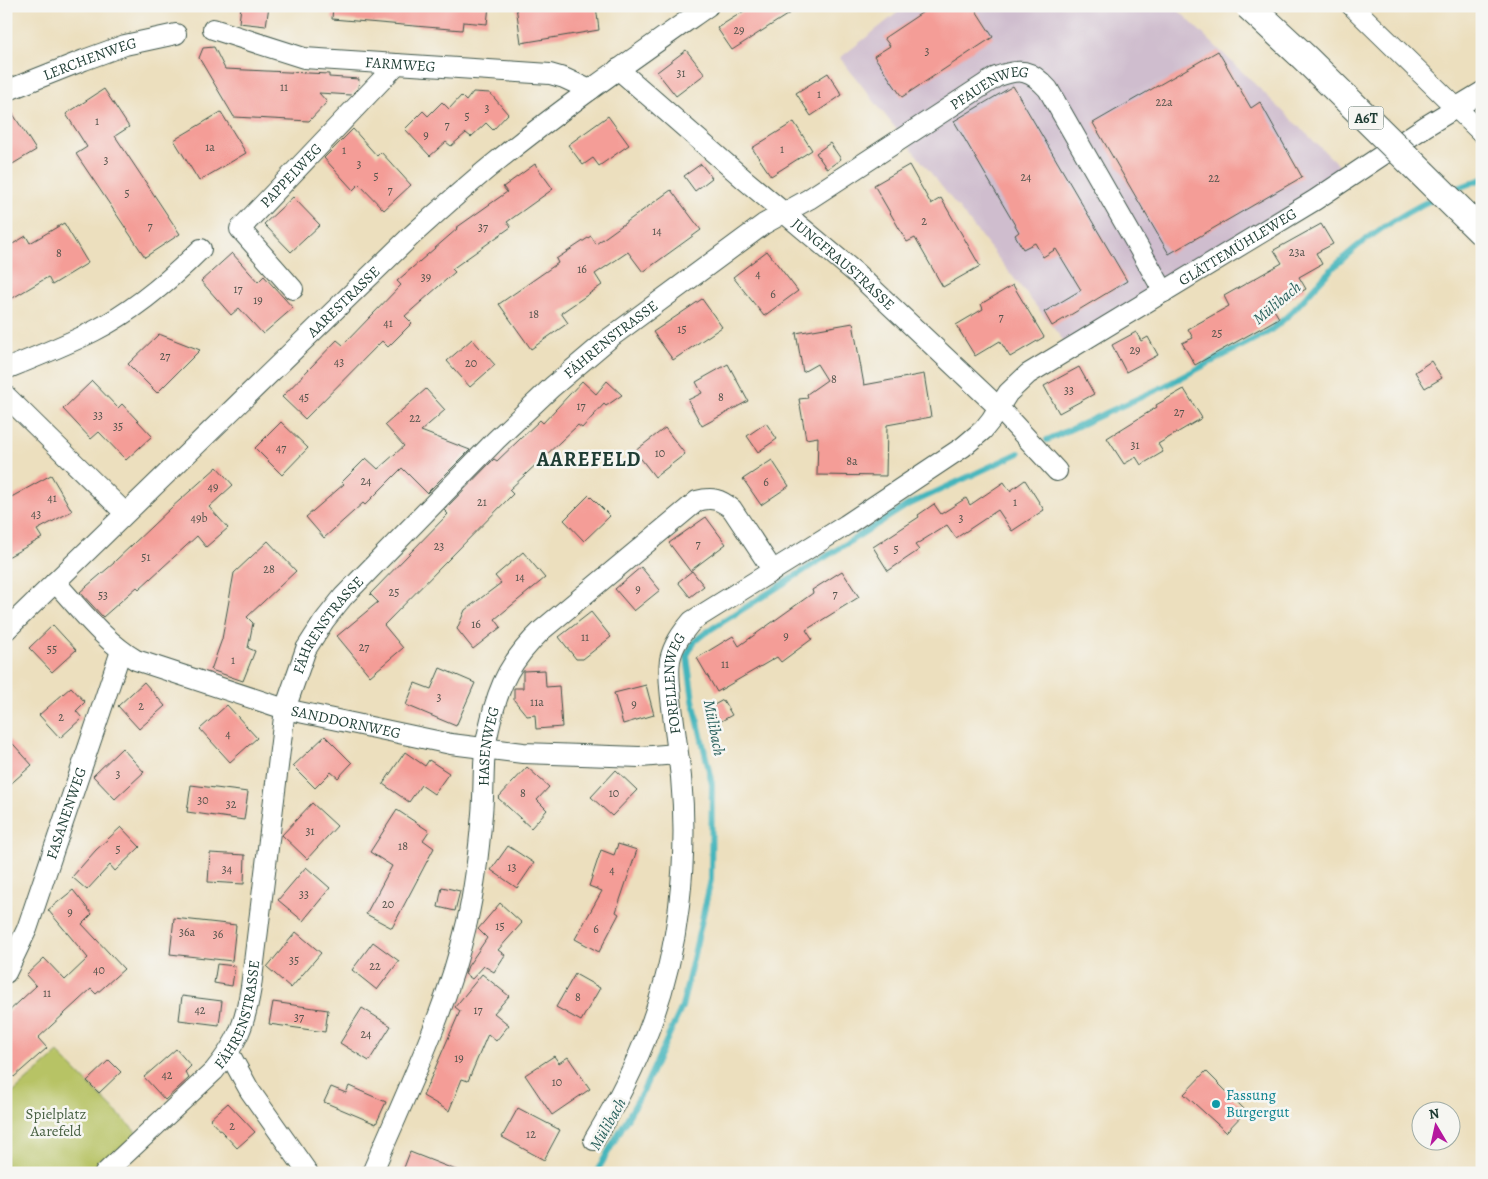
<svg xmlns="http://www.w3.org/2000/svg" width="1488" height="1179" viewBox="0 0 1488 1179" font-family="Alegreya,serif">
  <rect width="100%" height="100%" fill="#f6f6f2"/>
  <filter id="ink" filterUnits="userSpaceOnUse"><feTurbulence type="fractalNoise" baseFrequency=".02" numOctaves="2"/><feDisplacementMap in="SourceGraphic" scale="10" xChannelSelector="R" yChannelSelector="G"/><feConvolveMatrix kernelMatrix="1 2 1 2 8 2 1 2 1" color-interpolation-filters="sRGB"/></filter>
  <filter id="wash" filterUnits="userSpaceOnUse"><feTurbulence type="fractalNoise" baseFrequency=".0096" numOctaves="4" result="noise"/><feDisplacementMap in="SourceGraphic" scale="20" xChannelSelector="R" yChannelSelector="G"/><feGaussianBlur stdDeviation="1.12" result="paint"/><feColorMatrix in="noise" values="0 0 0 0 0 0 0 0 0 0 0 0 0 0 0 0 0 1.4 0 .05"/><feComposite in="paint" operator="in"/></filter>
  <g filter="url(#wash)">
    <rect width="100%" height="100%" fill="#ecdfbe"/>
    <!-- industrial -->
    <path fill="#cfbdce" d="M906,6H1174L1349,175L1070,349L840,58Z"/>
    <!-- green -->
    <path fill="#b7c365" stroke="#6b804c" d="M58,1053L139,1135L97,1173H6V1099Z"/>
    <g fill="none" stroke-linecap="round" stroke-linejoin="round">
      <!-- stream -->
      <path stroke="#45b5bc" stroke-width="6" d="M1450,191L1482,179
        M1047,440L1163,387L1268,332C1297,312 1311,288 1336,265C1364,238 1402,214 1437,197
        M596,1173L643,1091L682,1007L711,880L712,784L693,700L688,664L687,655L695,641L705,633L906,506L1019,453"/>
    </g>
    <g id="blocks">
      <!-- building -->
      <path fill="#f49d97" d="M241,6H269L266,26L239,23Z
        M333,6H489L487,24L463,22L462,30L332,19Z
        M516,6H596L599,30L521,43Z
        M752,6H801L732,50L717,28Z
        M932,6H973L993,37L902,97L874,56L890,46L884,38Z
        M214,47L225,69L329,74V77L359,79L358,88L351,95L319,93L327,102L309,121L234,117L199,58L203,48Z
        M686,50L705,74L676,96L657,72Z
        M1218,51L1251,108L1260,102L1302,177L1169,254L1093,123Z
        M828,73L842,95L811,116L796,93Z
        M1013,86L1127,281L1052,326L1044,312L1081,290L1056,249L1043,257L1035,243L1023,249L1015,235L1019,232L954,121Z
        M104,89L129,127L115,136L180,234L145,257L76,154L87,147L66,114Z
        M473,92L490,93L508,114L493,130L486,123L471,137L466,133L451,146L446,142L430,156L405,129L423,111L428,116L442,102L449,109L461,96L466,101Z
        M6,103L36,150L6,168Z
        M221,112L246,153L199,181L174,140Z
        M608,116L629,145L599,166L593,158L583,165L568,145Z
        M794,122L812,150L771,176L752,148Z
        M353,129L377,156L381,152L411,185L384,210L359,184L353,190L324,158Z
        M830,143L841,159L827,169L816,153Z
        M535,164L553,189L507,222L511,227L452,269L455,272L405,316L412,323L388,347L382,341L305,419L282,397L337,340L343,345L401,285L397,281L457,229L456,228L507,192L503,187Z
        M701,164L712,178L695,191L684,176Z
        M909,165L931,204L941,198L980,266L943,287L915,238L907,242L874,185Z
        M671,190L701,230L643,272L628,252L595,274L602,285L561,313L568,323L531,349L499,304L558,263L556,259L591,236L596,244Z
        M293,197L320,225L291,252L264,224Z
        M64,223L88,263L52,285L48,277L6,302V248L26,236L30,243Z
        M1321,224L1333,244L1316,253L1322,264L1299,277L1306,289L1273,308L1279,318L1195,365L1182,343L1193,338L1188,329L1229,306L1224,296L1282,263L1274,250Z
        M767,251L798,291L764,316L733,277Z
        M232,253L258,282L264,276L293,308L263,334L239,308L231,315L201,281Z
        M1013,285L1044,337L1010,357L1000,341L975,356L956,325L983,309L981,304Z
        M702,299L722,327L673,360L653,332Z
        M853,323L864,385L924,374L931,417L887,425L886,476L817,475L818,437L806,439L799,399L808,398L807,394L827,380L817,364L803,372L796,333Z
        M1136,332L1141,341L1148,337L1158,355L1126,372L1112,345Z
        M159,334L200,350L157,393L128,364Z
        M472,339L495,365L470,387L447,361Z
        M1431,361L1442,378L1425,388L1415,372Z
        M728,364L748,401L702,426L688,400L702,393L696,382Z
        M1079,367L1094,394L1059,413L1044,386Z
        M92,381L118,408L122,404L152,436L126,460L99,432L91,439L63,409Z
        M582,381L596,394L607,381L622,395L606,406L604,404L582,428L578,425L509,490L513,494L384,625L403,648L370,676L337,636L378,602L370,594L448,514L444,510L494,459L497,461L540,420L543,423Z
        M426,389L445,410L421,431L470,450L427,493L402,468L365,505L363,503L324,538L306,517L344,484L342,482L366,458L378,469L404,446L385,425Z
        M1184,389L1202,418L1158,444L1163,452L1141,465L1136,457L1124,464L1107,438L1157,407L1156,405Z
        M281,422L308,448L282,475L255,448Z
        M766,423L777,439L758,452L747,436Z
        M665,428L685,454L655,477L635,451Z
        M772,460L789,486L761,505L743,479Z
        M217,467L233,485L209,507L228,528L206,547L197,536L139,589L137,587L103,617L80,592L114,563V562L171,508Z
        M51,475L72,511L37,530L42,538L6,558V500Z
        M1025,480L1044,510L1012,531L998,510L956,538L947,525L915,545L919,550L888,571L873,547L919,517L918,515L934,504L941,514L966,498L970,505L1004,482L1010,491Z
        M589,495L610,516L584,541L564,520Z
        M706,517L726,544L690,571L669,543Z
        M268,541L296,571L247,617L253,623L248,648L255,651L243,681L211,670L222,639L234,573Z
        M523,552L545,578L495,619L501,627L473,649L457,629L465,610L501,583L495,576Z
        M641,567L660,590L634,611L615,589Z
        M692,571L704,586L690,597L678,582Z
        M842,571L859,597L806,630L812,639L781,662L777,657L717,692L697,658L733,636L739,646L813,593L812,590Z
        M591,612L611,637L583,659H576L559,637Z
        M53,625L76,650L52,672L29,648Z
        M440,668L475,683L456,726L406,705L415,683L431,689Z
        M545,670L546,687L559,686L562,727L536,729L535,715L527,716L514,700V688H523V671Z
        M144,682L165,706L139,729L118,706Z
        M646,685L654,715L623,724L614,693Z
        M71,687L85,702L76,711L82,718L60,738L39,715Z
        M723,700L732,715L716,724L707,709Z
        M227,705L257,738L230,762L200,729Z
        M6,736L32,765L6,788Z
        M325,736L352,763L338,778L331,772L315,788L293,766Z
        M122,748L144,772L115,799L93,776Z
        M405,752L425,766L429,760L449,773L434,794L421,785L409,802L383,784Z
        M527,767L549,787L537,800L547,810L531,828L498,798Z
        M616,770L637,790L612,816L591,797Z
        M191,785L248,792L244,820L187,812Z
        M312,803L337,826L307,859L282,835Z
        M397,810L429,831L423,840L434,848L392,928L366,914L392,866L370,852Z
        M121,827L140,847L115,871L110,865L87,890L72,877L96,850Z
        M618,844L637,850L616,912L619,914L599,952L575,939L602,891L589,886L601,850L614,855Z
        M508,846L534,863L517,888L491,870Z
        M210,853L245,855L244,884L208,882Z
        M306,867L330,888L303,921L278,900Z
        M442,887L460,891L455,911L438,907Z
        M73,890L92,914L82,924L124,969L96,994L91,989L38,1038L47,1048L14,1077L6,1069V1014L36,986L26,975L44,958L65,980L88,958L48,910Z
        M500,903L522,923L498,950L505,955L494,972L484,966L472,979L465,974L468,966L487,938L478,929Z
        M174,918L236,925L232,961L170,954Z
        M296,932L321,953L291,988L267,967Z
        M373,942L399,961L377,990L352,970Z
        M217,964L235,966L232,986L214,983Z
        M482,974L509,996L494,1013L509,1025L496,1041L488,1034L468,1081L462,1079L449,1111L423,1096L460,1011L455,1007Z
        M575,974L600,988L581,1021L556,1007Z
        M182,996L222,1001L219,1025L179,1020Z
        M273,1002L328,1010L325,1032L269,1024Z
        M362,1008L391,1026L369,1061L340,1043Z
        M176,1049L191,1066L185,1072L189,1078L165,1100L144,1077Z
        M554,1056L559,1063L568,1057L590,1089L552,1115L525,1075Z
        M109,1060L121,1072L99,1093L87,1081Z
        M1206,1071L1246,1111L1226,1132L1184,1094Z
        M349,1086L386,1102L376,1124L324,1102L331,1087L346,1093Z
        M228,1103L255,1132L237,1148L210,1119Z
        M518,1108L560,1130L544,1160L502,1137Z
        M410,1152L461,1172V1173H402Z"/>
    </g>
  </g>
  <g filter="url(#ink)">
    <use href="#blocks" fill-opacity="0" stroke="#3e5549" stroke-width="1"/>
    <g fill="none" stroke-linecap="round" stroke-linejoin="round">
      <!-- street casing -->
      <g stroke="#3e5549" stroke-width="22">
        <g id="street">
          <path d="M1352,6L1482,133"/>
          <path id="s1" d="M213,29L304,58L550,74L564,78L590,90"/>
          <path id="s2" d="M618,69L745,180L857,274L998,407L1057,471"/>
          <path id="s3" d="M6,91L84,60L125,45L176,34"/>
          <path id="s4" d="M293,289L240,229L397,64"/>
          <path d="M6,369C36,357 66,345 94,331C134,311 170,280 201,249"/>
          <path d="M6,396L125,513"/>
          <path id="s5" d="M55,582C80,609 104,641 136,660L285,709L451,744L523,753L640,757L677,754"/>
          <path id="s6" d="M6,630L411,236C439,211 467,185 497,161C565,106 637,56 708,6"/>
          <path id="s7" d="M6,973L27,929L121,651"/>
          <path d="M229,1053L250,1091L308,1173"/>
          <path id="s8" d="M594,1140C639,1066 669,993 679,906C684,864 685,820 681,777C678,751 674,725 671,698C670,686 668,672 670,660C673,645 682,633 692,621L846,525L963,447L983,430L991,420L1008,393L1028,374L1315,200L1426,126L1482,92"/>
          <path id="s9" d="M105,1173L214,1071C238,1042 245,1024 251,987L285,709L306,649L324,621L343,597L496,440L552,387L611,337L764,224L809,199L996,77C1020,68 1030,69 1048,89L1164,292"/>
          <path id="s10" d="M372,1173C407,1091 447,1010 467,922C475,887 479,850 482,814C484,793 483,771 485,750C486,741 488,733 490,724C499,683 512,659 542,630L697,501C712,497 720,499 732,509L773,571"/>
        </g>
      </g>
      <!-- street -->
      <use href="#street" stroke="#fff" stroke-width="20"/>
      <!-- highway-bridge casing -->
      <g stroke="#3e5549" stroke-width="30" stroke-linecap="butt">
        <path id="highway-bridge" d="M1249,6L1305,58L1482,232"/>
      </g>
      <!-- highway-bridge -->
      <use href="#highway-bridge" stroke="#fff" stroke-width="28"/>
    </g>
  </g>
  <!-- markers -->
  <circle fill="#0f9aa8" stroke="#f6f6f2" stroke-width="2" cx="1216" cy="1104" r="5"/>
  <g text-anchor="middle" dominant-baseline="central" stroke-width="5" stroke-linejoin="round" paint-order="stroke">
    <!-- number labels -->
    <g font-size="12" fill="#54554d">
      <text x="739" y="30">29</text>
      <text x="927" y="51">3</text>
      <text x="681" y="73">31</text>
      <text x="284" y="87">11</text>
      <text x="819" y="94">1</text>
      <text x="1164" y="102">22a</text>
      <text x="487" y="108">3</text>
      <text x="467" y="116">5</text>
      <text x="97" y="121">1</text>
      <text x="447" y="125">7</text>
      <text x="426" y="135">9</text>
      <text x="210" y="147">1a</text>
      <text x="782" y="149">1</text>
      <text x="344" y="150">1</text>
      <text x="106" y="160">3</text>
      <text x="359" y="164">3</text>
      <text x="376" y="176">5</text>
      <text x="1026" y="177">24</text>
      <text x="1214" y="178">22</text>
      <text x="390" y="190">7</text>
      <text x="127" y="193">5</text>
      <text x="924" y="221">2</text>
      <text x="150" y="226">7</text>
      <text x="483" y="227">37</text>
      <text x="657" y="231">14</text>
      <text x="1297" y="252">23a</text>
      <text x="59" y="253">8</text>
      <text x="582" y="269">16</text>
      <text x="758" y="274">4</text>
      <text x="426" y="277">39</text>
      <text x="238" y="289">17</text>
      <text x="773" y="294">6</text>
      <text x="258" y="300">19</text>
      <text x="534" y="314">18</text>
      <text x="1001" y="317">7</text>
      <text x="388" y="323">41</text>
      <text x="682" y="329">15</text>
      <text x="1217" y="333">25</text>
      <text x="1135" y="350">29</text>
      <text x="165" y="356">27</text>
      <text x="339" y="362">43</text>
      <text x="471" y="363">20</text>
      <text x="834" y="379">8</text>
      <text x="1069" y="390">33</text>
      <text x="304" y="397">45</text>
      <text x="721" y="397">8</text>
      <text x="581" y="406">17</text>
      <text x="1179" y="412">27</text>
      <text x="98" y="415">33</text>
      <text x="415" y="418">22</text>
      <text x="118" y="426">35</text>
      <text x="1135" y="445">31</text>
      <text x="281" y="448">47</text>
      <text x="660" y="453">10</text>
      <text x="852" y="461">8a</text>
      <text x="366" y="481">24</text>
      <text x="766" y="482">6</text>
      <text x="213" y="487">49</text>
      <text x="52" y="498">41</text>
      <text x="482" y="502">21</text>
      <text x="1015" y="502">1</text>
      <text x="36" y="514">43</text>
      <text x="199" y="518">49b</text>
      <text x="961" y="518">3</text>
      <text x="698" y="544">7</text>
      <text x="439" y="546">23</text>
      <text x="896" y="549">5</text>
      <text x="146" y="557">51</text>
      <text x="269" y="569">28</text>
      <text x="520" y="577">14</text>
      <text x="638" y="589">9</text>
      <text x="394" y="592">25</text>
      <text x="835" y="594">7</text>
      <text x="103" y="595">53</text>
      <text x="476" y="624">16</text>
      <text x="786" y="636">9</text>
      <text x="585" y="637">11</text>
      <text x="364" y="647">27</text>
      <text x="52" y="649">55</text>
      <text x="233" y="660">1</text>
      <text x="725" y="664">11</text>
      <text x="439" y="697">3</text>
      <text x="537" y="702">11a</text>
      <text x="634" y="704">9</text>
      <text x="141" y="706">2</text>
      <text x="61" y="717">2</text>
      <text x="228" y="734">4</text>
      <text x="118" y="774">3</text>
      <text x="523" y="793">8</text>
      <text x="614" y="793">10</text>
      <text x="203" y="800">30</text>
      <text x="231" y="804">32</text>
      <text x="310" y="831">31</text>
      <text x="403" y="846">18</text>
      <text x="118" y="849">5</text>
      <text x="512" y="867">13</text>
      <text x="227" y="869">34</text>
      <text x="612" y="870">4</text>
      <text x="304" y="894">33</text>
      <text x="388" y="904">20</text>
      <text x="70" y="912">9</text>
      <text x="500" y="926">15</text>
      <text x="596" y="929">6</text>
      <text x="187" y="932">36a</text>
      <text x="218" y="934">36</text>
      <text x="294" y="960">35</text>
      <text x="375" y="966">22</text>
      <text x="99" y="970">40</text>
      <text x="47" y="993">11</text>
      <text x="578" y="997">8</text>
      <text x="200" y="1010">42</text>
      <text x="478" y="1010">17</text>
      <text x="299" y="1017">37</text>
      <text x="366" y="1034">24</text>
      <text x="459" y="1058">19</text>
      <text x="167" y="1075">42</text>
      <text x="557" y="1082">10</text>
      <text x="232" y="1126">2</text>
      <text x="531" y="1134">12</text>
    </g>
    <!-- shield labels -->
    <rect fill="#f6f6f2" stroke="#60746d" stroke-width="1" x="1348.5" y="106.5" width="35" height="23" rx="4"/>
    <g font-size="14" font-weight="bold" fill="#1f3d34">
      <text x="1366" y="118">A6T</text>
    </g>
    <!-- street labels -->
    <g font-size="15" fill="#1f3d34" stroke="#f6f6f2">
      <text stroke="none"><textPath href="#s3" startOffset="90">LERCHENWEG</textPath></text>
      <text stroke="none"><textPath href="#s1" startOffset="192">FARMWEG</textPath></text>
      <text stroke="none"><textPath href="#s9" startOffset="1479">PFAUENWEG</textPath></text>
      <text stroke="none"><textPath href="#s4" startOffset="154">PAPPELWEG</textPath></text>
      <text stroke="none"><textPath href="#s8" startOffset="1209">GLÄTTEMÜHLEWEG</textPath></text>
      <text stroke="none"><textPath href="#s2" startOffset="298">JUNGFRAUSTRASSE</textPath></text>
      <text stroke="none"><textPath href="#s6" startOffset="471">AARESTRASSE</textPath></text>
      <text stroke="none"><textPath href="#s9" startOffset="1022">FÄHRENSTRASSE</textPath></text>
      <text stroke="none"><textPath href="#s9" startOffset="618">FÄHRENSTRASSE</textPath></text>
      <text stroke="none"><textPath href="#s8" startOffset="475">FORELLENWEG</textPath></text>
      <text stroke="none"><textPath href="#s5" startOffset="332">SANDDORNWEG</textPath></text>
      <text stroke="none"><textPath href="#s10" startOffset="446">HASENWEG</textPath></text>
      <text stroke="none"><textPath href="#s7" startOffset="171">FASANENWEG</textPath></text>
      <text stroke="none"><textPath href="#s9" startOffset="212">FÄHRENSTRASSE</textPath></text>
    </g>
    <!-- culture labels -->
    <g font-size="15" fill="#0d838f" stroke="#f6f6f2" text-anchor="start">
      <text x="1226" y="1095">Fassung<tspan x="1226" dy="17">Burgergut</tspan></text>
    </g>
    <!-- park labels -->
    <g font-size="15" fill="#455e40" stroke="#f6f6f2">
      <text x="56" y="1114">Spielplatz<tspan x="56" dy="17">Aarefeld</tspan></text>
    </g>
    <!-- water labels -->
    <g font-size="16" font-style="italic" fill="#2a615d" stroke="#f6f6f2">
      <text transform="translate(1277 303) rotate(-40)">Mülibach</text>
      <text transform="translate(714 728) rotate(79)">Mülibach</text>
      <text transform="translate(608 1124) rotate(-60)">Mülibach</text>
    </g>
    <!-- district labels -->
    <g font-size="20" font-weight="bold" letter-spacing="1" fill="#1f3d34" stroke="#f6f6f2">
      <text x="589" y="459">AAREFELD</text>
    </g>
  </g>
  <!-- margin -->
  <rect width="1488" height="1179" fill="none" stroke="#f6f6f2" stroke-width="25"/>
  <!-- north arrow -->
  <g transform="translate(1436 1126) rotate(351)"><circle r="24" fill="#f6f6f2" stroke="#a0aca6"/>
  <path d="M0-4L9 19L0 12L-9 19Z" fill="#b5179e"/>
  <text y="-8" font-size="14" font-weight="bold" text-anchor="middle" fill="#1f3d34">N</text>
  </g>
</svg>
